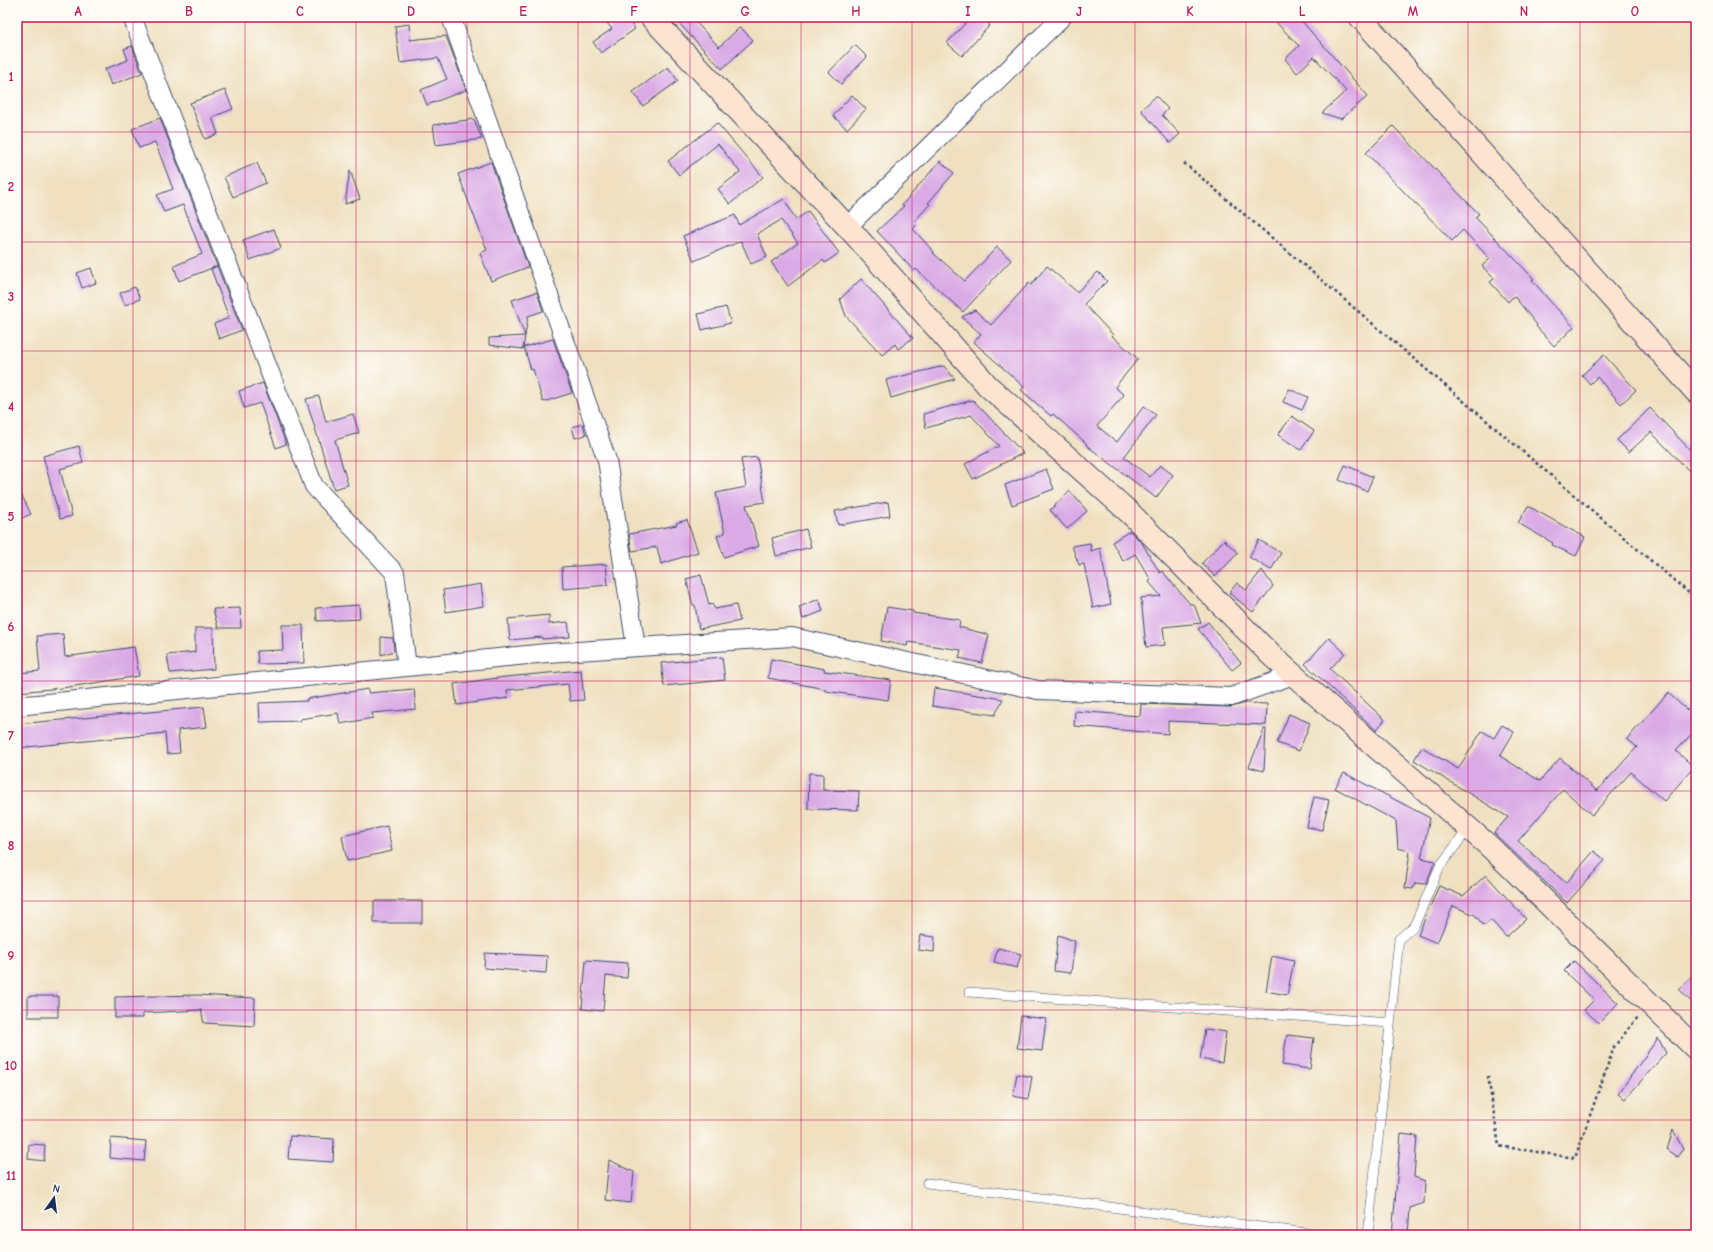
<svg xmlns="http://www.w3.org/2000/svg" width="1713" height="1252" viewBox="0 0 1713 1252" font-family="'Comic Neue',sans-serif">
  <rect width="100%" height="100%" fill="#fdfcf7"/>
  <filter id="ink" filterUnits="userSpaceOnUse"><feTurbulence type="fractalNoise" baseFrequency=".025" numOctaves="2"/><feDisplacementMap in="SourceGraphic" scale="8" xChannelSelector="R" yChannelSelector="G"/><feConvolveMatrix kernelMatrix="1 2 1 2 8 2 1 2 1" color-interpolation-filters="sRGB"/></filter>
  <filter id="wash" filterUnits="userSpaceOnUse"><feTurbulence type="fractalNoise" baseFrequency=".012" numOctaves="4" result="noise"/><feDisplacementMap in="SourceGraphic" scale="16" xChannelSelector="R" yChannelSelector="G"/><feGaussianBlur stdDeviation="0.9" result="paint"/><feColorMatrix in="noise" values="0 0 0 0 0 0 0 0 0 0 0 0 0 0 0 0 0 1.4 0 .05"/><feComposite in="paint" operator="in"/></filter>
  <g filter="url(#wash)">
    <rect width="100%" height="100%" fill="#f0e0c0"/>
    <g id="blocks">
      <!-- building -->
      <path fill="#daaae6" d="M602,17H626L635,29L601,53L593,42L612,29Z
        M673,17H691L719,47L740,27L753,40L722,69Z
        M971,17H981L990,25L962,56L947,43Z
        M1271,17H1298L1368,96L1341,119L1322,113L1346,91L1314,57L1297,73L1285,59L1299,46Z
        M409,24L410,40L446,36L466,90L427,105L421,90L447,79L438,58L400,63L395,26Z
        M855,45L867,57L841,84L829,72Z
        M132,46L142,73L111,85L105,69L128,60L124,49Z
        M668,67L678,81L643,106L633,92Z
        M225,90L233,109L212,117L218,134L205,139L190,103Z
        M852,95L866,109L847,129L833,116Z
        M1156,96L1168,109L1162,115L1180,134L1170,143L1141,110Z
        M160,118L217,266L179,281L174,266L202,254L183,205L164,212L157,195L173,189L155,142L139,148L132,129Z
        M474,119L482,139L436,145L433,125Z
        M717,123L763,177L730,204L718,189L740,172L718,144L679,175L668,161Z
        M1393,126L1479,214L1475,217L1534,279L1532,280L1549,300L1574,327L1554,346L1536,326L1537,325L1514,296L1508,302L1490,282L1494,279L1482,266L1490,259L1463,230L1452,241L1366,153Z
        M940,161L954,173L928,203L930,204L913,223L916,226L913,229L934,252L933,253L965,281L997,247L1011,260L963,312L916,269L914,271L877,231L904,206L902,205Z
        M491,162L528,267L491,281L480,253L487,250L458,174Z
        M257,163L266,183L233,197L224,177Z
        M350,170L360,199L345,204Z
        M784,199L796,220L808,211L839,253L825,263L823,260L788,286L771,262L798,243L781,220L757,234L767,257L751,264L741,241L694,261L683,236L735,215L739,225Z
        M274,229L281,248L250,260L243,240Z
        M217,266L242,330L219,339L214,324L229,318L211,269Z
        M1047,266L1077,292L1098,272L1107,281L1084,304L1113,335L1112,336L1138,359L1115,387L1124,395L1097,426L1117,442L1144,406L1156,415L1124,457L1150,477L1160,465L1173,475L1156,498L1086,445L1087,444L1053,414L1051,416L1021,390L1024,387L974,342L981,334L962,317L975,310L991,325L1029,283L1031,285Z
        M91,268L96,283L82,288L77,273Z
        M861,279L913,338L898,349L895,344L882,355L846,316L840,299Z
        M135,287L140,299L125,305L120,293Z
        M537,292L543,311L528,316L523,349L489,345V338L525,336L512,300Z
        M726,307L731,323L702,330L698,314Z
        M553,339L572,393L543,402L533,369L531,370L524,347Z
        M1604,355L1636,390L1621,404L1597,377L1590,384L1582,375Z
        M944,366L955,379L891,398L886,380Z
        M263,383L286,444L276,448L260,403L244,408L239,391Z
        M1289,389L1308,397L1302,410L1283,402Z
        M319,396L326,422L353,414L359,433L335,440L348,485L334,489L306,399Z
        M973,400L1023,453L973,479L965,464L999,446L971,415L926,428L923,414Z
        M1650,408L1696,456V478L1651,432L1629,452L1617,440Z
        M1292,416L1314,431L1301,450L1278,435Z
        M583,424L586,435L575,438L572,427Z
        M79,446L83,463L60,469L72,516L60,519L43,456Z
        M757,457L765,502L746,505L759,546L724,557L717,536L725,533L716,493L746,487L741,459Z
        M1345,465L1373,477L1367,491L1339,480Z
        M1046,469L1054,489L1012,505L1005,485Z
        M17,486L31,514L20,519L17,512Z
        M1070,491L1087,511L1067,529L1050,510Z
        M888,502L890,516L838,525L835,511Z
        M1528,506L1562,525L1585,537L1576,556L1552,545L1553,543L1518,523Z
        M687,520L698,552L661,564L657,547L632,551L629,534L677,525L676,523Z
        M806,529L811,547L776,556L772,538Z
        M1130,531L1142,543L1160,573L1162,571L1190,604H1194L1201,623L1163,627L1165,645L1146,647L1141,598L1161,596L1149,582L1151,580L1135,554L1123,561L1112,542Z
        M1224,540L1238,553L1215,577L1202,563Z
        M1259,540L1281,553L1271,570L1249,557Z
        M1090,543L1091,551L1100,548L1111,604L1093,608L1084,564L1079,565L1072,546Z
        M606,564L608,585L563,589L562,567Z
        M1262,570L1273,586L1253,612L1229,593L1237,583L1246,590Z
        M701,575L709,605L712,604L715,609L736,605L740,621L699,629L695,605H693L686,579Z
        M481,584L484,606L446,612L443,590Z
        M819,599L823,611L803,619L799,607Z
        M359,605L360,619L317,621L316,608Z
        M887,607L913,611V613L960,620L959,627L989,635L982,663L959,658L961,650L908,642L907,646L881,641Z
        M240,608L241,628H218L213,609Z
        M549,615V624L568,622L570,637L542,639V637L510,640L508,619Z
        M1208,622L1241,663L1232,670L1198,629Z
        M282,625H303L304,663L258,664L257,651L283,650Z
        M195,628H213L214,669L170,673L167,655L195,652Z
        M63,634L65,657L134,647L139,676L62,688L17,692V673L40,671L37,636Z
        M381,637L393,638L394,651L381,655Z
        M1329,638L1345,653L1330,669L1385,720L1376,730L1305,664Z
        M722,657L725,680L664,686L661,663Z
        M771,659L825,669L824,671L891,680L888,700L825,691V689L768,678Z
        M581,670L584,700L570,701L568,684L507,690L508,698L457,705L454,684L505,677Z
        M934,688L1003,699L995,715L932,706Z
        M368,689V693L414,689L416,709L372,713L373,718L340,724L338,713L300,719V721L260,722L259,703L307,701L306,699Z
        M1668,693L1696,718V729L1676,751L1694,767L1664,801L1631,772L1592,815L1563,789L1518,841L1566,883L1594,851L1605,860L1567,903L1494,833L1508,817L1414,760L1422,747L1458,769L1482,731L1494,738L1502,725L1514,732L1500,756L1540,781L1560,758L1597,791L1637,747L1627,739Z
        M1246,703L1267,704L1266,725L1168,721V734L1074,726L1075,711L1140,716L1141,704L1231,707Z
        M204,707L207,727L178,730L180,753L167,754L165,733L17,748V724Z
        M1289,714L1310,723L1299,751L1277,743Z
        M1264,729H1266L1264,771L1249,767Z
        M809,773L823,774V790L859,791L858,810L808,809Z
        M1344,773L1430,818L1421,858L1435,861L1426,884L1415,883L1413,889L1405,888L1410,851L1398,848L1396,821L1335,788Z
        M1314,797L1329,800L1322,830L1307,827Z
        M387,826L392,851L347,861L342,836Z
        M1486,875L1526,919L1506,937L1491,920L1484,926L1475,915L1453,906L1437,943L1418,935L1439,886L1463,896Z
        M374,901H422V923H374Z
        M920,935L935,937L934,952L918,950Z
        M1058,935L1075,941L1071,973L1054,971Z
        M998,948L1021,954L1017,968L994,962Z
        M485,953L547,956L546,973L484,968Z
        M1272,956L1294,961L1287,995L1266,991Z
        M586,960L628,963L627,978L606,976L603,1011L582,1009Z
        M1574,961L1618,1003L1599,1023L1584,1010L1594,1000L1564,971Z
        M1696,973V1007L1679,989Z
        M196,995L255,998L254,1026L204,1023L201,1010L143,1013V1018H115V997Z
        M28,996H58V1017H28Z
        M1021,1016L1046,1019L1042,1051L1017,1048Z
        M1205,1029L1226,1032L1222,1063L1200,1059Z
        M1287,1035L1314,1038L1310,1069L1282,1065Z
        M1658,1038L1666,1053L1625,1099L1618,1094Z
        M1017,1074L1032,1077L1028,1099L1013,1096Z
        M1673,1130L1683,1149L1677,1157L1667,1150Z
        M1401,1134L1417,1136L1414,1177L1425,1181L1424,1203L1410,1208L1408,1235H1392Z
        M290,1136L334,1139L333,1162L288,1159Z
        M111,1138L146,1141L144,1161L110,1158Z
        M29,1144L45,1145L44,1161L28,1159Z
        M609,1160L634,1172L631,1203L605,1200Z"/>
    </g>
  </g>
  <g filter="url(#ink)">
    <use href="#blocks" fill-opacity="0" stroke="#3b4a6d" stroke-width="1"/>
    <g fill="none" stroke-linecap="round" stroke-linejoin="round">
      <!-- lane casing -->
      <g stroke="#3b4a6d" stroke-width="10">
        <path id="lane" d="M969,992L1390,1023
          M927,1183L1322,1235
          M1368,1235L1399,939L1414,926L1440,866L1469,828"/>
      </g>
      <!-- street casing -->
      <g stroke="#3b4a6d" stroke-width="20">
        <path id="street" d="M132,17L314,486L395,573L407,667
          M451,17L607,460L636,647
          M847,227L1062,17
          M17,706L547,653L792,637L1038,690L1231,697L1293,675"/>
      </g>
      <!-- secondary casing -->
      <g stroke="#3b4a6d" stroke-width="24">
        <path id="secondary" d="M651,17L855,235L988,386L1131,514L1273,657L1489,846L1696,1049
          M1360,17L1696,392"/>
      </g>
      <!-- path -->
      <path stroke="#3b4a6d" stroke-width="2.5" stroke-dasharray="3 3" stroke-linecap="butt" d="M1184,163L1696,599
        M1488,1076L1499,1146L1575,1158L1614,1047L1638,1017"/>
      <!-- lane -->
      <use href="#lane" stroke="#fff" stroke-width="9"/>
      <!-- street -->
      <use href="#street" stroke="#fff" stroke-width="18"/>
      <!-- secondary -->
      <use href="#secondary" stroke="#fde4d0" stroke-width="22"/>
    </g>
  </g>
  <!-- grid -->
  <path fill="none" stroke="#c2185b" stroke-width="1" stroke-opacity="0.55" d="M133,17V1235M245,17V1235M356,17V1235M467,17V1235M578,17V1235M690,17V1235M801,17V1235M912,17V1235M1023,17V1235M1135,17V1235M1246,17V1235M1357,17V1235M1468,17V1235M1580,17V1235M17,132H1696M17,242H1696M17,351H1696M17,461H1696M17,571H1696M17,681H1696M17,791H1696M17,901H1696M17,1010H1696M17,1120H1696"/>
  <!-- margin -->
  <rect width="1713" height="1252" fill="none" stroke="#fdfcf7" stroke-width="44"/>
  <!-- north arrow -->
  <g transform="translate(54 1198) rotate(14)" stroke="#fdfcf7" stroke-width="3" paint-order="stroke">
  <path d="M0-3L7 15L0 10L-7 15Z" fill="#1b2f5e"/>
  <text y="-6" font-size="11" font-weight="bold" text-anchor="middle" fill="#1b2f5e">N</text>
  </g>
  <rect x="22" y="22" width="1669" height="1208" fill="none" stroke="#c2185b" stroke-width="1.5"/>
  <g font-size="13" text-anchor="middle" font-weight="bold" fill="#c2185b">
    <text x="78" y="16">A</text>
    <text x="189" y="16">B</text>
    <text x="300" y="16">C</text>
    <text x="411" y="16">D</text>
    <text x="523" y="16">E</text>
    <text x="634" y="16">F</text>
    <text x="745" y="16">G</text>
    <text x="856" y="16">H</text>
    <text x="968" y="16">I</text>
    <text x="1079" y="16">J</text>
    <text x="1190" y="16">K</text>
    <text x="1302" y="16">L</text>
    <text x="1413" y="16">M</text>
    <text x="1524" y="16">N</text>
    <text x="1635" y="16">O</text>
    <text x="11" y="81">1</text>
    <text x="11" y="191">2</text>
    <text x="11" y="301">3</text>
    <text x="11" y="411">4</text>
    <text x="11" y="521">5</text>
    <text x="11" y="631">6</text>
    <text x="11" y="740">7</text>
    <text x="11" y="850">8</text>
    <text x="11" y="960">9</text>
    <text x="11" y="1070">10</text>
    <text x="11" y="1180">11</text>
  </g>
</svg>
